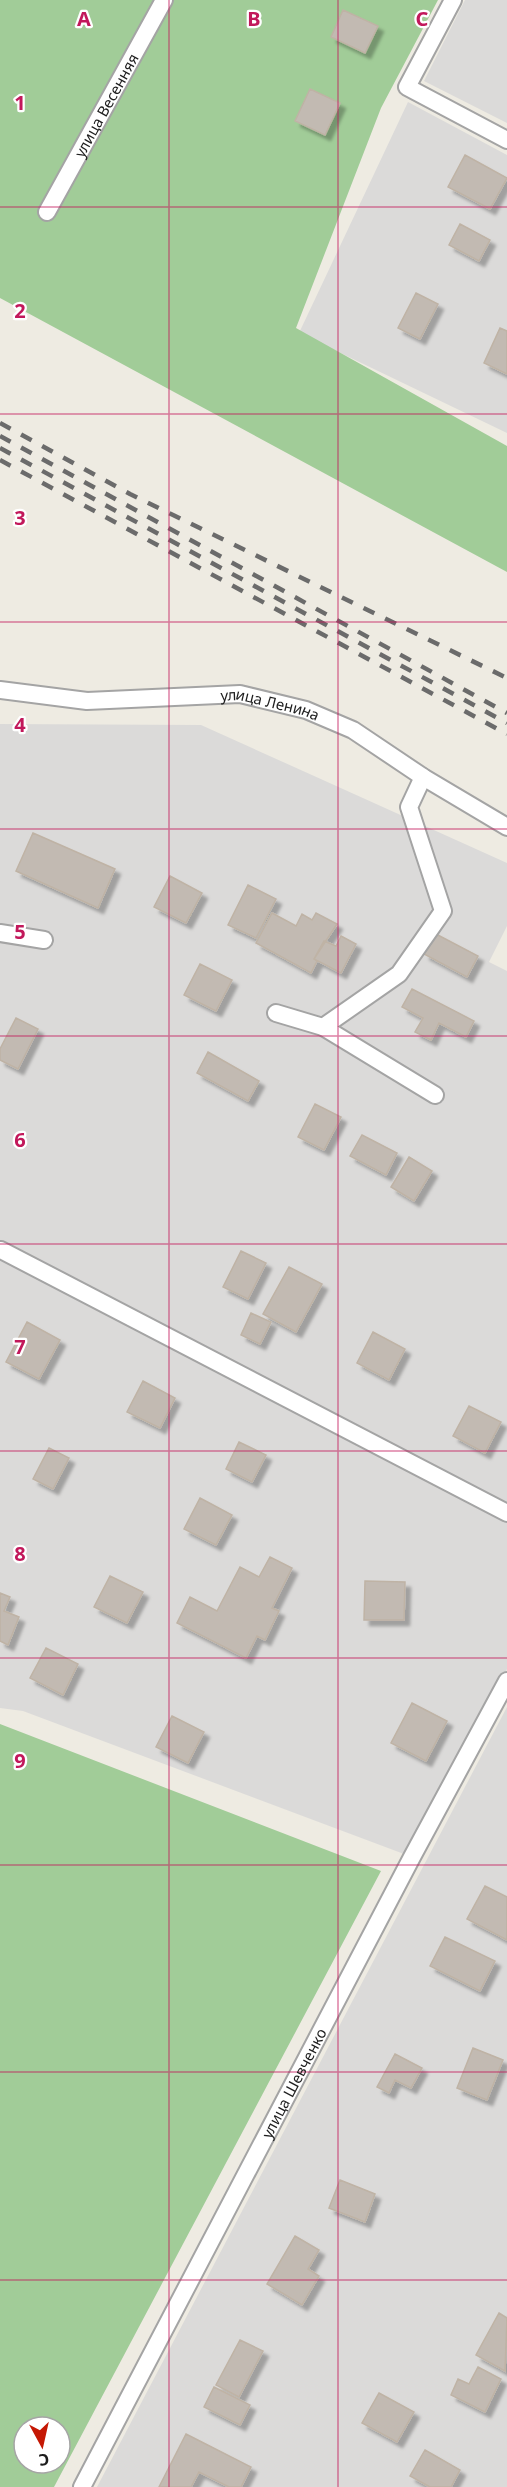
<svg xmlns="http://www.w3.org/2000/svg" width="507" height="2487" viewBox="0 0 507 2487" font-family="'Noto Sans',sans-serif">
  <defs>
    <filter id="shadow"><feDropShadow dx="5.5" dy="5.5" stdDeviation="1.5" flood-color="#0004"/></filter>
  </defs>
  <rect width="100%" height="100%" fill="#eeebe2"/>
  <!-- residential -->
  <path fill="#dbdad9" d="M465,0H507V123L424,81Z
    M408,102L507,155V433L299,333Z
    M0,724L201,725L507,863V926L489,962L507,971V1669L412,1857L23,1711L0,1708Z
    M507,1707V2487H97Z"/>
  <!-- forest -->
  <path fill="#a1cc98" fill-rule="evenodd" d="M0,0H438L381,108L296,328L507,446V572L0,298Z
    M0,1724L381,1871L54,2487H0ZM24,2427H60V2463H24Z"/>
  <!-- building -->
  <path fill="#c2bab2" stroke="#bfb3a5" stroke-width="1.5" filter="url(#shadow)" d="M343,10L378,26L365,53L331,37Z
    M310,89L340,103L325,135L295,121Z
    M465,155L507,178L490,209L448,187Z
    M460,224L490,240L479,261L449,245Z
    M416,293L438,304L420,339L398,328Z
    M500,328L507,331V374L484,363Z
    M33,833L115,869L98,908L16,871Z
    M170,876L202,893L186,923L154,907Z
    M248,885L276,899L256,938L228,925Z
    M272,913L296,926L302,914L312,920L316,913L337,924L314,959L317,961L311,973L256,943Z
    M434,933L478,956L467,977L424,954Z
    M341,936L356,944L341,973L314,959L324,941L336,946Z
    M200,964L232,980L216,1011L184,995Z
    M412,989L474,1021L466,1037L439,1023L431,1040L415,1032L423,1018L402,1007Z
    M16,1018L38,1029L18,1069L0,1060V1049Z
    M208,1052L259,1081L248,1101L197,1073Z
    M315,1104L341,1117L324,1150L298,1137Z
    M362,1135L397,1153L386,1175L350,1156Z
    M409,1157L432,1171L414,1201L391,1187Z
    M241,1251L266,1263L248,1299L223,1287Z
    M289,1267L322,1284L296,1332L263,1314Z
    M251,1313L271,1322L260,1344L241,1335Z
    M27,1322L60,1340L39,1379L6,1362Z
    M373,1332L405,1349L389,1380L357,1363Z
    M143,1381L175,1398L160,1428L127,1412Z
    M469,1406L501,1422L485,1453L453,1436Z
    M239,1442L266,1455L252,1482L226,1469Z
    M49,1448L69,1458L53,1489L33,1479Z
    M200,1498L232,1515L216,1545L184,1529Z
    M270,1557L292,1568L272,1608L279,1611L265,1640L257,1636L246,1658L177,1623L190,1597L217,1611L240,1567L259,1577Z
    M110,1576L143,1592L127,1623L94,1607Z
    M365,1581L405,1582L404,1620H364Z
    M0,1593L10,1597L4,1611L19,1617L8,1645L0,1641Z
    M46,1648L78,1664L63,1695L30,1678Z
    M412,1703L447,1721L426,1761L391,1743Z
    M172,1716L204,1732L188,1763L156,1747Z
    M485,1886L507,1897V1940L467,1919Z
    M445,1937L495,1961L480,1991L430,1966Z
    M473,2048L503,2060L487,2100L457,2088Z
    M395,2054L422,2068L411,2088L395,2080L389,2093L377,2087Z
    M340,2180L375,2194L365,2222L329,2208Z
    M295,2236L319,2250L308,2269L319,2276L302,2305L267,2284Z
    M499,2313L507,2318L505,2371L476,2355Z
    M240,2340L263,2351L239,2397L216,2385Z
    M478,2367L501,2379L485,2412L451,2395L458,2379L469,2384Z
    M214,2387L250,2405L240,2425L204,2407Z
    M379,2393L414,2412L397,2442L362,2423Z
    M186,2434L251,2467L241,2487H229L199,2472L191,2487H159Z
    M425,2450L460,2470L451,2487H430L410,2476Z"/>
  <g fill="none" stroke-linecap="round" stroke-linejoin="round">
    <!-- street casing -->
    <g stroke="#a4a4a4" stroke-width="20">
      <g id="street">
        <path d="M453,0L407,87L507,140"/>
        <path id="s1" d="M47,212L164,0"/>
        <path id="s2" d="M0,690L87,701L240,694L306,710L353,730L423,777L507,827"/>
        <path d="M0,933L44,940"/>
        <path d="M276,1013L323,1027L435,1095"/>
        <path d="M323,1027L399,974L443,911L409,807L423,777"/>
        <path d="M1,1250L507,1513"/>
        <path id="s3" d="M82,2487L412,1857L507,1681"/>
      </g>
    </g>
    <!-- street -->
    <use href="#street" stroke="#fff" stroke-width="16"/>
    <!-- rail -->
    <path stroke="#6b6b6b" stroke-width="4.5" stroke-dasharray="12 12" stroke-linecap="butt" d="M0,423L130,494L507,678
      M0,436L507,713
      M0,448L507,723
      M0,460L507,734"/>
  </g>
  <!-- grid -->
  <path fill="none" stroke="#c2185b" stroke-width="1.5" stroke-opacity="0.55" d="M169,0V2487M338,0V2487M0,207H507M0,414H507M0,622H507M0,829H507M0,1036H507M0,1244H507M0,1451H507M0,1658H507M0,1865H507M0,2072H507M0,2280H507"/>
  <g text-anchor="middle" dominant-baseline="central" stroke-width="4.5" stroke-linejoin="round" paint-order="stroke">
    <!-- street labels -->
    <g font-size="15" fill="#1d1d1d" stroke="#fff">
      <text stroke="none"><textPath href="#s1" startOffset="122">улица Весенняя</textPath></text>
      <text stroke="none"><textPath href="#s2" startOffset="272">улица Ленина</textPath></text>
      <text stroke="none"><textPath href="#s3" startOffset="456">улица Шевченко</textPath></text>
    </g>
  </g>
  <g font-size="20" text-anchor="middle" font-weight="bold" fill="#c2185b" stroke="#fff" stroke-width="4.5" stroke-linejoin="round" paint-order="stroke">
    <text x="84" y="26">A</text>
    <text x="254" y="26">B</text>
    <text x="422" y="26">C</text>
    <text x="20" y="110">1</text>
    <text x="20" y="318">2</text>
    <text x="20" y="525">3</text>
    <text x="20" y="732">4</text>
    <text x="20" y="939">5</text>
    <text x="20" y="1147">6</text>
    <text x="20" y="1354">7</text>
    <text x="20" y="1561">8</text>
    <text x="20" y="1768">9</text>
  </g>
  <!-- north arrow -->
  <g transform="translate(42 2445) rotate(172)"><circle r="28" fill="#ffffff" stroke="#a5a5a5" stroke-width="1.5"/>
  <path d="M0-4.5L10 22L0 15L-10 22Z" fill="#c51804"/>
  <text y="-9" font-size="16" font-weight="bold" text-anchor="middle" fill="#1d1d1d">С</text>
  </g>
</svg>
